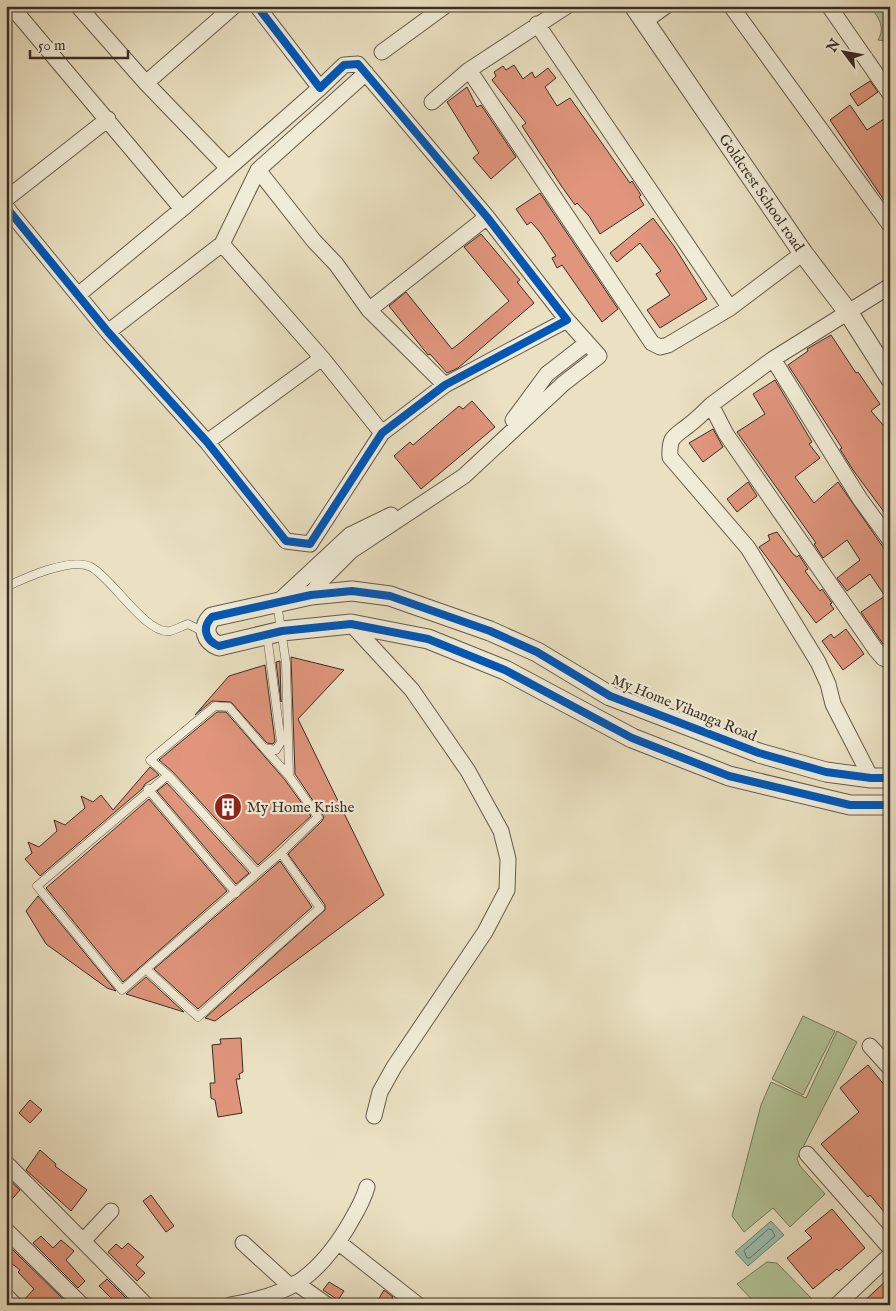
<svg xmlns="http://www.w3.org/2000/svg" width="896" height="1311" viewBox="0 0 896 1311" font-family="'IM FELL English',serif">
  <rect width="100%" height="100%" fill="#eae1c2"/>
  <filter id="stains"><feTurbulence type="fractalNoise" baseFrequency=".004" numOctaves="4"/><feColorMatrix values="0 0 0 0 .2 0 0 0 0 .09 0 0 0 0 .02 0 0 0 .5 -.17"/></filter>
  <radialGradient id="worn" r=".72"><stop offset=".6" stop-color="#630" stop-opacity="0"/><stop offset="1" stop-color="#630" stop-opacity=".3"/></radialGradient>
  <!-- green -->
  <path fill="#b1c498" stroke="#76785e" d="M868,6H890V56L886,41L878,40C886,27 878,15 868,6Z
    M803,1016L835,1031L803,1095L772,1079Z
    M837,1031L857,1042L797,1159L800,1166L825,1194L790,1227L773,1208L744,1232L732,1216L761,1105L771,1082L806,1098Z
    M767,1262L777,1263L813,1300L808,1305H757L737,1284Z"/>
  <!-- water -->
  <path fill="#99bead" stroke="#738476" d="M771,1221L784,1235L748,1266L735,1252Z"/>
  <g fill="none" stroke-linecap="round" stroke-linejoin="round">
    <!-- shore -->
    <path stroke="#6a7668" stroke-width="1" d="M769,1229L772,1230L775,1236L750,1258H747L744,1251Z"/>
  </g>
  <!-- building -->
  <path fill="#e0957c" stroke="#3a2d24" d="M514,65L523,79L532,72L535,78L548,68L556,78L545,87L557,106L570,98L630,183L632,181L641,195L639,197L644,205L600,234L589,216L577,203L575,205L562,187L522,126L526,123L492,80L496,76L494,72L503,66L506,70Z
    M870,81L878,92L858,106L850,94Z
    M467,87L477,107L481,105L516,157L491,179L473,158L479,153L447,102Z
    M850,105L867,130L890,115V209L830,120Z
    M540,193L618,309L602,322L562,265L557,268L552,258L556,256L540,232L531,222L527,225L516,209Z
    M653,218L674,246L707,299L660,328L647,310L670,295L656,274L661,271L640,243L617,262L610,253Z
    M481,234L520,280L517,282L534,303L458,368L447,373L430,354L428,355L389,306L406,292L452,349L461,342L509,301L464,247Z
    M831,335L856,373L858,372L880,404L871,411L884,426L890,422V520L853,470L840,449L842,448L788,365L808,351L807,349Z
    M775,380L812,442L809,444L820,458L795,477L814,503L838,482L890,557V639L883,644L861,612L885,596L870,574L847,591L837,578L860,560L847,540L823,558L814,544L816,543L737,432L765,414L753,394Z
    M472,401L495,427L421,489L394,456L410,442L413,445L459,406L463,409Z
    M713,429L723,447L703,462L689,443Z
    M748,482L757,496L737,512L727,499Z
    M777,532L793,554L797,557L799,555L808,569L805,571L820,591L822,589L832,603L830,604L834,609L816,623L759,547L770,540L768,535Z
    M846,629L864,654L843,670L822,641L831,634L834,638Z
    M291,657L344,670L298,719L384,895L215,1021L205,1018L325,910V905L288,854L322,821L324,817L295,774Z
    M280,661V663L281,702L276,662Z
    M265,665L275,741L273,744L267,743L231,702L212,701L195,715L229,676Z
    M217,712H226L285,780L311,816L258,865L172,771L159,760Z
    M150,767L159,775L145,784L142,789L40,876L25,859L32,853L28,842L39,847L57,831L54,820L65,825L85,808L81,796L93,802L101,795L113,810Z
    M167,783L249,873L236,884L157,791Z
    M149,799L227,891L123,982L46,888Z
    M280,861L312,907L198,1009L154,969Z
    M38,896L116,991L107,988L46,944L26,911Z
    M146,977L184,1012L126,994Z
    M241,1038L243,1072L239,1074L240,1079H236L242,1113L218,1117L215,1100L211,1098L210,1083H215L212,1045L221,1044L220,1039Z
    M868,1065L890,1092V1219L870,1195L868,1197L821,1144L859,1112L840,1088Z
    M30,1100L42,1110L30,1123L19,1113Z
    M40,1150L56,1164L55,1166L87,1190L71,1211L26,1170Z
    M6,1177L20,1190L6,1206Z
    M151,1195L174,1226L166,1232L143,1201Z
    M832,1209L865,1248L839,1271L837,1269L813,1289L787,1258L812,1238L805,1231Z
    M41,1236L53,1248L61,1240L74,1251L66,1260L85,1281L78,1288L33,1243Z
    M128,1243L144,1257L136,1265L145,1273L137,1281L108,1252L116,1244L122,1249Z
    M12,1249L66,1302L63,1305H24L23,1301L34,1289L18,1272L20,1270L6,1259Z
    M890,1277V1305H860Z
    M107,1279L133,1305H118L99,1286Z
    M329,1282L344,1291L338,1300L323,1290Z
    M384,1290L393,1297L388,1305L378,1300Z"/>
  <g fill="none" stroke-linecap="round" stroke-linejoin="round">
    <!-- service casing -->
    <g stroke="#665a4c" stroke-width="9">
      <path id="service" d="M6,587C25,578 70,557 91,567C112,578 146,635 170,631C175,630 182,626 188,624L204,632
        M267,635L281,742L276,750L264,748L229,707L215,706L150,760L168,775L257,873L281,853
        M264,748L289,776
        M168,775L37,886L122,990L146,969L198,1017L320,908L281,853L318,817L289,776L286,663L277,603
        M148,789L236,893
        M146,969L257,873"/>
    </g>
    <!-- minor casing -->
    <g stroke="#665a4c" stroke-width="17">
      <path id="minor" d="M11,6L182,209
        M78,6L146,83L228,168
        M567,6L469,70L652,343L660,347L668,345L730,308L803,253
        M731,6L890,225
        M829,6L890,94
        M645,21L666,6
        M537,24L730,308
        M382,52L445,6
        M146,83L234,6
        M432,102L469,70
        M258,170L314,241L336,264L369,310L445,385
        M6,199L108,119
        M6,207L108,332L207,442L286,541L310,544L382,433L445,385L567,320L487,217L358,64L344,65L320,88L257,6
        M222,244L322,358L382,433
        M890,286L773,359L711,405L726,434L876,650L883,658L890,660
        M78,295L182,209L320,88
        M369,310L487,217
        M108,332L222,244L258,170L366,73
        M773,359L860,499L890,540
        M711,405C704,412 697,419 689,425C674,437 669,436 670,457L748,548L818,662L828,684L833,704L871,778
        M513,420L547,374L587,343
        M207,442L322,358
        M311,595L320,582L351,551L464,476L564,383L599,356L567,320
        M277,603L350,535L391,515
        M351,624L412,690L468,771L501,831L508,859L507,890L485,932L394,1067L380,1092L374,1116
        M870,1046L890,1068
        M807,1154L890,1248
        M6,1163L146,1305
        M6,1230L82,1305
        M83,1241L111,1211
        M338,1242L418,1305
        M243,1243L290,1286
        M296,1283L327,1305
        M6,1296L15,1305
        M231,1305C289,1295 316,1278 347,1228C355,1214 363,1202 367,1187
        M837,1305L890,1255"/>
    </g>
    <!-- tertiary casing -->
    <g stroke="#665a4c" stroke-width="21">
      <g id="tertiary">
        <path id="s1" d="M634,6L803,253L848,312L890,378"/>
        <path d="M890,778H871L826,772L759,753L610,696L537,652L490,631L390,596L352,591L311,595L212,617C201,628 206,641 219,646L282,631L351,624L428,639L505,670L632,738L729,776L850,805H890"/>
      </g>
    </g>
    <!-- service -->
    <use href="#service" stroke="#f1ecd7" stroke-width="8"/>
    <!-- minor -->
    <use href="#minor" stroke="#f1ecd7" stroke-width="15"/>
    <!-- tertiary -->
    <use href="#tertiary" stroke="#f1ecd7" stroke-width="19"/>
    <!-- cycleway casing -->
    <g stroke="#f1ecd7" stroke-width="11">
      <path id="cycleway" d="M6,207L108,332L207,442L286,541L310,544L382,433L445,385L567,320L487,217L358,64L344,65L320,88L257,6
        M890,778H871L826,772L759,753L610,696L537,652L490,631L390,596L352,591L311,595L212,617C201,628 206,641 219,646L282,631L351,624L428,639L505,670L632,738L729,776L850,805H890"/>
    </g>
    <!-- cycleway -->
    <use href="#cycleway" stroke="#0057b8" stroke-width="8"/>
  </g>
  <!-- icons -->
  <defs>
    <g id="building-disc" transform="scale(1.4375)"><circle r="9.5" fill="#8f2418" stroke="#f1ecd7"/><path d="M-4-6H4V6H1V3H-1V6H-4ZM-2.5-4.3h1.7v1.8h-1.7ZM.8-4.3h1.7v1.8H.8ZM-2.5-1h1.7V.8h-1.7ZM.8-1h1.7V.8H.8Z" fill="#fff"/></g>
  </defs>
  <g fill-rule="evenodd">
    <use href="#building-disc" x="228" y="807"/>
  </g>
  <g text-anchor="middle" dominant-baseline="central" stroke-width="4.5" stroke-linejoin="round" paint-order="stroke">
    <!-- street labels -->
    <g font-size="15" fill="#3a2d24" stroke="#f1ecd7">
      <text stroke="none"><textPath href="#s1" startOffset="226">Goldcrest School road</textPath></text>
      <text transform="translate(684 708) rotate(22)">My Home Vihanga Road</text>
    </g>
    <!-- poi labels -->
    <g font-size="15" fill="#3a2d24" stroke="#f1ecd7" text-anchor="start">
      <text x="247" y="807">My Home Krishe</text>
    </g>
  </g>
  <!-- margin -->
  <rect width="896" height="1311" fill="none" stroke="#eae1c2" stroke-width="25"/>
  <rect x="8" y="8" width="881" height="1296" fill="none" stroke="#3a2d24" stroke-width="2.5"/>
  <rect x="12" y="12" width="871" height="1286" fill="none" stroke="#3a2d24"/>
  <!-- north arrow -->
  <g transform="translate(844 52) rotate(302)" stroke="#f1ecd7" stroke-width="4" paint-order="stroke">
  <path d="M0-4L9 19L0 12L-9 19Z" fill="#3a2d24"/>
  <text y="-8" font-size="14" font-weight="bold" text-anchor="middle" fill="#3a2d24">N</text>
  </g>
  <!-- scale -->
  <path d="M30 50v8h98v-8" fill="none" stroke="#3a2d24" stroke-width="2.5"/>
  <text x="38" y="50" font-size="15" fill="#3a2d24" stroke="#f1ecd7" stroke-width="4" paint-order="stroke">50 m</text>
  <rect width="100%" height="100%" filter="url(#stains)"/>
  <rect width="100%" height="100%" fill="url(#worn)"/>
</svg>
